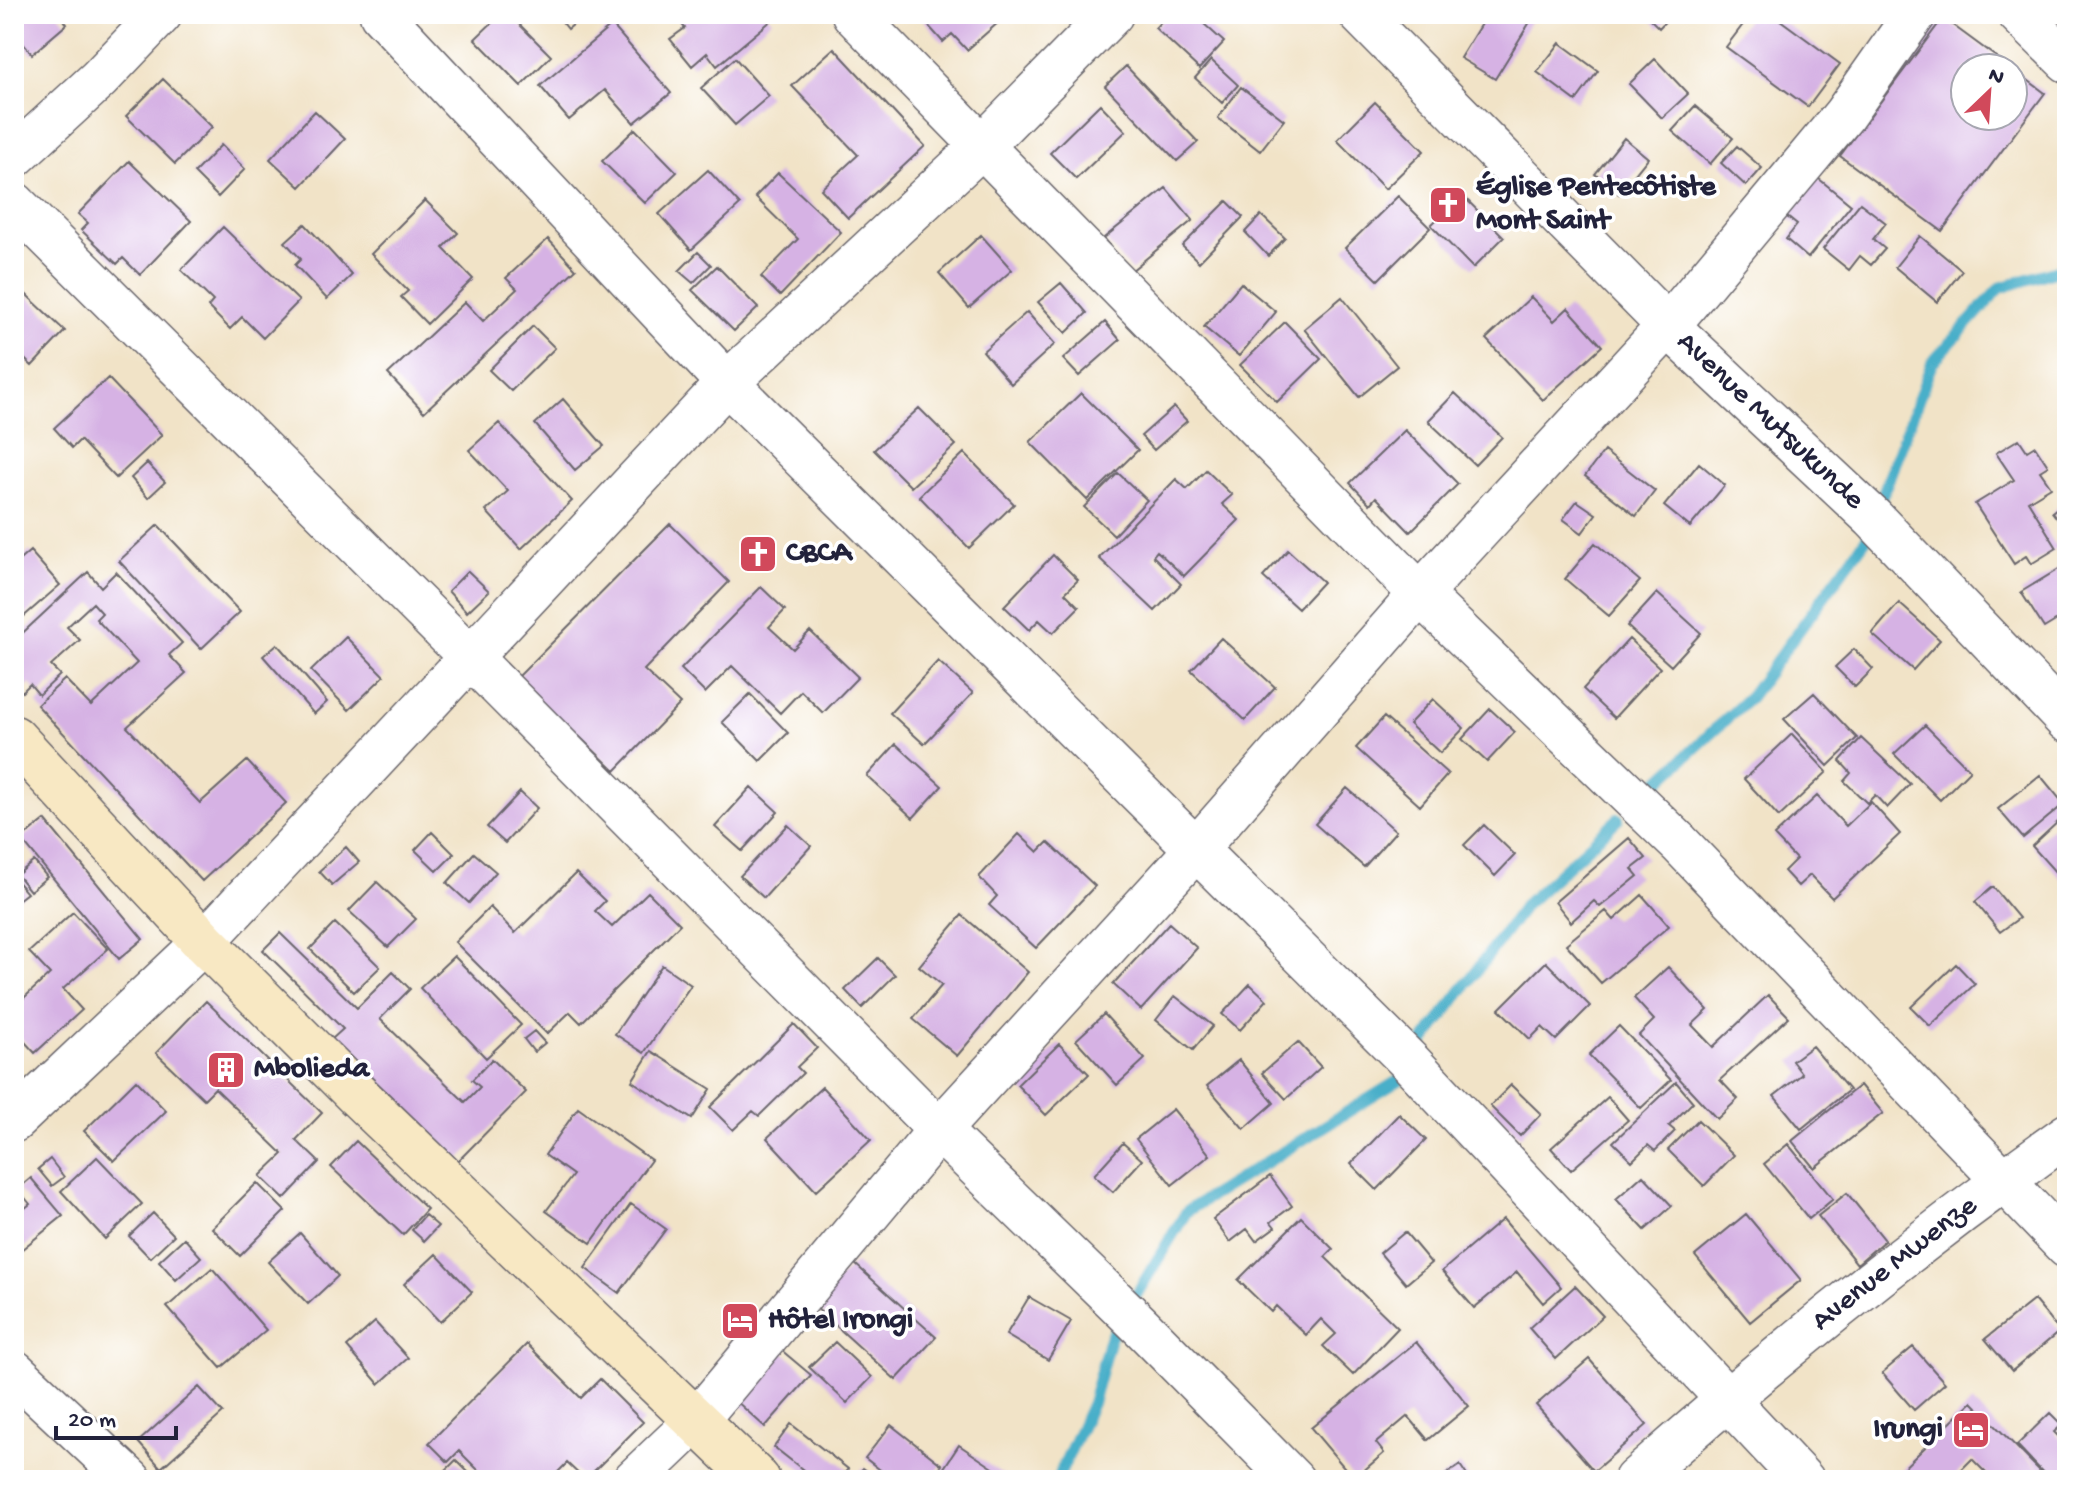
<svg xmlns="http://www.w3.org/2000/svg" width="2081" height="1494" viewBox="0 0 2081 1494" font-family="'Gochi Hand',sans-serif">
  <rect width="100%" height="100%" fill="#fff"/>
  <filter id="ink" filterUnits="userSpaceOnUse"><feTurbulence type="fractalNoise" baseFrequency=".0125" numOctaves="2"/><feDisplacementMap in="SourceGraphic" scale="16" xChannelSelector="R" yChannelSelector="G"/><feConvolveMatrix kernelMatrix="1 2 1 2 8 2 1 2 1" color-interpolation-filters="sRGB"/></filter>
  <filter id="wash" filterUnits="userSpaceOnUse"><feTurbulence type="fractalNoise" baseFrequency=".006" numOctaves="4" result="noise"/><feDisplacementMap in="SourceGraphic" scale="32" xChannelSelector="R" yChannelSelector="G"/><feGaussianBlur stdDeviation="1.8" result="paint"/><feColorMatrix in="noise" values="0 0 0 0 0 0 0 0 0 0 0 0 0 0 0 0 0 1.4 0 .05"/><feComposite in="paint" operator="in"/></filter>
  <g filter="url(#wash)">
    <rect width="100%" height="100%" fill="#f1e3c7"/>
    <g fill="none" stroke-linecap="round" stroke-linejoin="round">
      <!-- stream -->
      <path stroke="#49afc9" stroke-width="12" d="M1881,499L1932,363L2000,288L2067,267
        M1652,788L1750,697L1869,535
        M1422,1044L1526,904L1618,819
        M1057,1480L1092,1403L1110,1338L1187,1211L1401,1079"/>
    </g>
    <g id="blocks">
      <!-- building -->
      <path fill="#d6b2e4" d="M29,14H59L67,24L32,54L14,33V27Z
        M501,14H509L551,56L521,86L475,39Z
        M556,14H586L568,29Z
        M673,14H766L772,20L717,66L707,53L692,66L670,39L685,28Z
        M918,14H1008L967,50L952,34L943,42Z
        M1168,14H1193L1224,42L1199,69L1155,28Z
        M1487,14H1528L1533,17L1495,79L1460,58Z
        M1645,14H1672L1659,28Z
        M1751,14H1772L1840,64L1808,107L1726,47Z
        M1943,18L2011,68H1965V116H2013V69L2045,93L1942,231L1840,156Z
        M612,25L671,93L634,123L605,90L569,120L540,86Z
        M1560,43L1598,71L1576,101L1537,72Z
        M834,48L925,146L848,218L821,189L858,155L792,86Z
        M735,58L769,96L735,125L701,88Z
        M1655,59L1688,94L1662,118L1629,84Z
        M1211,60L1238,85L1222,103L1195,78Z
        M1126,66L1198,142L1177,161L1105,86Z
        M163,79L212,127L175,164L126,116Z
        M1241,87L1284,120L1260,151L1218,118Z
        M1375,102L1424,151L1385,189L1337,140Z
        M1100,104L1126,131L1076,179L1050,153Z
        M1695,106L1733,138L1710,164L1672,131Z
        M315,111L345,139L300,187L270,159Z
        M635,129L677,172L645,203L602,161Z
        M1624,138L1648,158L1619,194L1595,174Z
        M221,145L245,169L218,197L194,173Z
        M1737,146L1762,168L1746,186L1721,163Z
        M129,161L191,221L140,275L123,258L117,264L81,230L88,223L78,214Z
        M708,170L740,205L691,250L659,214Z
        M778,173L841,232L780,296L761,277L798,239L755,197Z
        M1813,174L1851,205L1808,258L1786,239L1797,225L1781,212Z
        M1166,188L1193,220L1131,271L1104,238Z
        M1462,195L1504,237L1473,268L1431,225Z
        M1398,196L1430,228L1378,280L1345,248Z
        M425,200L458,233L443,248L473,279L427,324L401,297L408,291L371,254Z
        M1227,201L1243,217L1199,262L1182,246Z
        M1860,203L1886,223L1873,239L1885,249L1871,265L1860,256L1849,270L1823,249Z
        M1261,215L1285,238L1268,256L1245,232Z
        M305,224L352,275L327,299L295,265L301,259L285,242Z
        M223,227L299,301L263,338L242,317L230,329L208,307L213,301L181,270Z
        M981,235L1012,270L969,308L939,273Z
        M1920,236L1962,271L1937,302L1895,267Z
        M548,239L576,269L424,412L388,374L465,302L483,321L517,289L506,278Z
        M698,252L711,265L693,283L679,271Z
        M717,266L758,308L734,331L692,290Z
        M14,283L65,331L32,366L14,349Z
        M1061,283L1087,313L1066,333L1038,302Z
        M1241,283L1276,312L1239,356L1204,327Z
        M1342,297L1397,366L1359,397L1304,329Z
        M1531,297L1554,321L1568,308L1602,346L1543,400L1486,339Z
        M1027,312L1055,344L1011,384L983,351Z
        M1105,322L1120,340L1079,376L1063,359Z
        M1285,322L1321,359L1277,402L1240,365Z
        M533,326L555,348L511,391L489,370Z
        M108,378L162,435L116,478L80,440L72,448L54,428Z
        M1081,393L1138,450L1087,500L1030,442Z
        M1455,393L1502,437L1475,465L1428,421Z
        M563,399L604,446L575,470L535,424Z
        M1174,407L1187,421L1154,450L1141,436Z
        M919,408L956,445L911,487L874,450Z
        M499,423L572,501L521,549L486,511L508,491L469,450Z
        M1405,430L1458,484L1410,532L1376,497L1370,504L1350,483Z
        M2019,439L2027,451L2035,446L2048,466L2040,471L2051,487L2028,501L2057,548L2031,564L2026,556L2014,564L1975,504L2014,480L1996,453Z
        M1604,451L1655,491L1636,516L1585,476Z
        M964,453L1014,504L969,548L919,496Z
        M147,463L165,482L148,498L131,478Z
        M1699,463L1725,485L1690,527L1664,506Z
        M1206,470L1232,495L1222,504L1239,520L1184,576L1157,551L1153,556L1181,584L1155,611L1099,558L1176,479L1187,489Z
        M1118,473L1147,500L1114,535L1084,507Z
        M2067,500V531L2052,512Z
        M1577,501L1596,514L1582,533L1563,519Z
        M670,524L729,582L644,670L680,704L615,771L579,736L576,738L516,679Z
        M158,525L240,612L201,649L119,561Z
        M1595,543L1640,581L1609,616L1565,579Z
        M1288,550L1323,582L1298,609L1263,577Z
        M30,551L60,585L14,625V565Z
        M1053,555L1078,580L1065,593L1079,607L1053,633L1039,620L1029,630L1004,606Z
        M2067,564V614L2044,628L2021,592Z
        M468,571L489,591L467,612L448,591Z
        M88,572L101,587L116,572L182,643L169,655L186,673L127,727L200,803L247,761L286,803L202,881L37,705L65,679L91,706L137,663L96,619L102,613L93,603L67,627L80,640L51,666L60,675L39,695L30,684L22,692L14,684V641Z
        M761,587L785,610L769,627L793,649L810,631L858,677L823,713L801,691L780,713L732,666L705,693L681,669Z
        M1657,593L1701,633L1671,666L1627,626Z
        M1899,603L1940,640L1913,670L1872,634Z
        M346,637L384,676L349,710L311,671Z
        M1221,638L1275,687L1245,720L1191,670Z
        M1629,639L1660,668L1614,718L1583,689Z
        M277,644L327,702L314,714L263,656Z
        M1854,649L1873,669L1855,687L1835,667Z
        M938,661L973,693L924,744L890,713Z
        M1814,693L1857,738L1828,766L1784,719Z
        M750,694L788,733L760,761L722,722Z
        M1433,699L1464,728L1440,753L1409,724Z
        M1490,709L1515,732L1487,762L1462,739Z
        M1384,717L1448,774L1420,806L1356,748Z
        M1925,725L1970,770L1940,800L1894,754Z
        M1792,734L1827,772L1779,817L1744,779Z
        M1861,738L1910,784L1887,808L1875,795L1867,803L1844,781L1851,773L1840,761Z
        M896,744L942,786L913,818L867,776Z
        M2040,775L2064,804L2023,838L1998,809Z
        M751,787L778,812L742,851L715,827Z
        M1347,788L1396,831L1364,867L1315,824Z
        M520,792L537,808L505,843L487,827Z
        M1817,796L1846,826L1871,802L1900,834L1832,898L1810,875L1798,886L1784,871L1796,859L1774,836Z
        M45,820L143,939L119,959L21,839Z
        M2060,820L2067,828L2065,883L2032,846Z
        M788,825L811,846L764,898L740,876Z
        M1484,825L1515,855L1495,876L1464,845Z
        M432,832L454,854L437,871L415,850Z
        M1019,834L1038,852L1048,842L1095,886L1036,948L989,905L997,896L979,877Z
        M1629,838L1646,858L1632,869L1638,876L1600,907L1594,901L1571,922L1555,902Z
        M346,847L359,862L332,885L319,871Z
        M474,853L496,872L469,903L447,883Z
        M34,861L47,877L30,891L17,875Z
        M576,873L605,901L595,911L612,927L648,892L680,924L581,1023L570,1012L547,1034L455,942L490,907L515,933Z
        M14,878L27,893L14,903Z
        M377,882L416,919L388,947L349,911Z
        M1993,887L2019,918L2000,932L1975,902Z
        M1642,895L1669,926L1601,983L1566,944L1606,911L1614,920Z
        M73,912L108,949L63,989L82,1010L35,1053L14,1030V1007L50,974L29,952Z
        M962,915L1028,972L957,1056L913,1019L942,985L919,966Z
        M335,923L380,967L354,992L310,949Z
        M1169,923L1197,948L1141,1010L1113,984Z
        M280,933L357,1008L393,972L410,989L380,1019L465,1102L480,1087L472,1080L492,1059L526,1092L458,1161L332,1039L343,1029L263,950Z
        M454,956L521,1025L486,1058L420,988Z
        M878,958L895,975L862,1008L845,990Z
        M1546,962L1590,1006L1556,1040L1542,1027L1530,1039L1499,1009Z
        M1956,964L1975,984L1930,1026L1911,1007Z
        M662,965L691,985L644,1053L615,1034Z
        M1668,967L1708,1010L1692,1025L1713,1047L1768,995L1789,1017L1720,1080L1738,1099L1717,1119L1639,1035L1654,1020L1634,998Z
        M1250,984L1267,1000L1240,1030L1222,1014Z
        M1175,996L1213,1026L1193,1050L1156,1020Z
        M206,1001L322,1113L296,1140L319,1162L284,1199L260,1176L283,1154L215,1088L204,1099L156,1053Z
        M1104,1014L1145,1059L1117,1085L1076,1040Z
        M794,1024L817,1048L797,1067L803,1073L759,1116L753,1111L733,1130L710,1107Z
        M1619,1026L1671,1080L1641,1108L1589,1055Z
        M534,1031L545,1043L534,1052L524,1039Z
        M1298,1042L1321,1067L1286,1099L1262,1073Z
        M1059,1044L1089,1074L1046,1115L1017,1085Z
        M1812,1046L1849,1090L1801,1129L1774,1096L1802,1074L1792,1061Z
        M651,1051L711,1089L692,1119L632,1081Z
        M1239,1060L1274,1103L1244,1129L1207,1086Z
        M136,1080L166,1111L114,1161L84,1131Z
        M1676,1082L1693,1102L1669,1126L1675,1131L1655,1151L1648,1145L1632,1161L1613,1142Z
        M1511,1085L1541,1114L1520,1136L1490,1106Z
        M1860,1085L1883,1113L1814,1168L1792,1141Z
        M822,1087L871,1140L816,1191L767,1138Z
        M1608,1097L1628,1120L1571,1170L1551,1148Z
        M578,1108L651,1160L591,1243L546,1211L573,1175L545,1155Z
        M1173,1109L1210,1155L1172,1185L1136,1139Z
        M1399,1114L1426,1140L1377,1190L1351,1164Z
        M1698,1120L1734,1155L1704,1186L1668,1150Z
        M356,1141L427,1209L403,1235L331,1167Z
        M1123,1143L1142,1160L1113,1192L1094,1175Z
        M1788,1144L1833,1199L1809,1219L1764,1164Z
        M97,1157L142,1204L105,1239L61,1191Z
        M50,1159L64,1177L52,1186L38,1169Z
        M1643,1175L1672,1206L1645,1230L1616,1199Z
        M1270,1176L1292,1206L1271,1222L1275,1227L1256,1241L1247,1229L1230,1242L1213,1219Z
        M31,1178L63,1216L16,1254L14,1217L30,1204L18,1189Z
        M257,1183L285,1211L240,1256L212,1228Z
        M1847,1193L1885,1240L1857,1264L1818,1216Z
        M631,1204L666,1229L619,1293L585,1268Z
        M153,1213L174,1235L150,1258L129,1236Z
        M1746,1214L1801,1280L1750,1322L1695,1256Z
        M425,1215L438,1226L424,1241L412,1230Z
        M1301,1217L1333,1249L1325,1257L1398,1328L1353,1375L1323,1346L1336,1334L1321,1319L1306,1335L1276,1306L1271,1312L1238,1280Z
        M1503,1219L1561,1287L1543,1303L1517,1272L1474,1308L1442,1271Z
        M1405,1232L1431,1263L1406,1284L1380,1253Z
        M300,1233L338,1276L308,1304L268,1262Z
        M184,1238L201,1257L176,1280L159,1261Z
        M436,1254L472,1292L440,1322L404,1284Z
        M854,1263L936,1337L896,1380L814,1306Z
        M212,1268L266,1330L221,1368L167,1307Z
        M1575,1286L1603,1316L1556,1359L1529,1328Z
        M1029,1297L1071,1321L1048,1360L1006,1335Z
        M2034,1300L2060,1331L2012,1371L1985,1339Z
        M375,1322L408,1358L379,1384L347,1347Z
        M835,1342L872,1377L847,1403L809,1367Z
        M1416,1342L1469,1406L1428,1440L1408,1416L1376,1443L1384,1453L1354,1479L1311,1428Z
        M527,1344L581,1398L600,1379L643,1422L585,1480L567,1463L550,1480H488L459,1451L448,1462L429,1443Z
        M1913,1347L1945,1383L1914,1410L1882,1373Z
        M780,1349L811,1375L765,1427L735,1400Z
        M1589,1359L1647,1425L1594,1471L1536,1405Z
        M199,1387L223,1413L161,1468L138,1442Z
        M1972,1402L2041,1472L2033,1480H1993L1972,1459L1951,1480H1891Z
        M2050,1413L2062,1425L2054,1432L2067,1445V1477L2064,1480H2050L2017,1445Z
        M791,1424L848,1469L839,1480H816L774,1447Z
        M891,1425L942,1465L929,1480H893L865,1458Z
        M959,1445L1011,1480H936Z
        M456,1460L476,1480H436Z
        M1460,1465L1470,1480H1438Z
        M863,1468L879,1480H853Z"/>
    </g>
  </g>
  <g filter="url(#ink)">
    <use href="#blocks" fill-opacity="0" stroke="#6a666c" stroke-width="2"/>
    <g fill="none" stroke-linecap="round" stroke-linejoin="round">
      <!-- street casing -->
      <g stroke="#6a666c" stroke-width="45">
        <g id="street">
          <path d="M381,14L727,383L1410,1062L1803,1480"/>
          <path d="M853,14L1420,594L1679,843L2067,1247"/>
          <path id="s1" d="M1360,14L1668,326L1873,518L2067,721"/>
          <path d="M2019,14L2067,61"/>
          <path d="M14,157L99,79L161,14"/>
          <path d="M14,203L471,658L939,1130L1142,1327L1293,1480"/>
          <path d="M14,1121L204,942L727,383L981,147L1112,14"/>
          <path d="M14,1371L130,1480"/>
          <path d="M634,1480L697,1420L939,1130L1197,848L1420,594L1668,326L1844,115L1915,14"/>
          <path id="s2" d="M1635,1480C1772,1358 1918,1241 2067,1135"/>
        </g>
      </g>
      <!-- secondary casing -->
      <g stroke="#6a666c" stroke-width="47">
        <path id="secondary" d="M14,738L204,942L356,1094L758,1480"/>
      </g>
      <!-- street -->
      <use href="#street" stroke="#fff" stroke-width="42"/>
      <!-- secondary -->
      <use href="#secondary" stroke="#f8e8c3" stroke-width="44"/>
    </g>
  </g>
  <!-- icons -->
  <defs>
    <g id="church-square" transform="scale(2)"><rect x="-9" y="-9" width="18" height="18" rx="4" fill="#d1495b" stroke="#fff"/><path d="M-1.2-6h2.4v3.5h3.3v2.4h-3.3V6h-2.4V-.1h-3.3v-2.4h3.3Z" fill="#fff"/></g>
    <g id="building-square" transform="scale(2)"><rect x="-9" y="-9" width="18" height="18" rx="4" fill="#d1495b" stroke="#fff"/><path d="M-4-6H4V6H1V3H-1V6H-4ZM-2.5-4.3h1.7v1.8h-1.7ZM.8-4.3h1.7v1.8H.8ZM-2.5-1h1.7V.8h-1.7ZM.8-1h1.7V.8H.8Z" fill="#fff"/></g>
    <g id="hotel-square" transform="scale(2)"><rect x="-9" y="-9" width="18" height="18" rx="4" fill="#d1495b" stroke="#fff"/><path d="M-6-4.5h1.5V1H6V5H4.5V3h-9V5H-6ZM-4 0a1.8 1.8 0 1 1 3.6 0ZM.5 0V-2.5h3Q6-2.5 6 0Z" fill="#fff"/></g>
  </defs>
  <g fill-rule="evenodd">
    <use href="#church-square" x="1448" y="205"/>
    <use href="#church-square" x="758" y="554"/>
    <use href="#building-square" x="226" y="1070"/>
    <use href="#hotel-square" x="740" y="1321"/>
    <use href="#hotel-square" x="1971" y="1430"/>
  </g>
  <g text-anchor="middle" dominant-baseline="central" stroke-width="7" stroke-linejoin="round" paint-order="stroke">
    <!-- poi labels -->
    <g font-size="30" font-weight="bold" fill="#22223b" stroke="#fff" text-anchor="start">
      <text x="1476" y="188">Église Pentecôtiste<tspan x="1476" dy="34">Mont Saint</tspan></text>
      <text x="786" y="554">CBCA</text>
      <text x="254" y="1070">Mbolieda</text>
      <text x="768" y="1321">Hôtel Irongi</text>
      <text x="1943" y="1430" text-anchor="end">Irungi</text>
    </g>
    <!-- street labels -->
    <g font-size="30" fill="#22223b" stroke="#fff">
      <text stroke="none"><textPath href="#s1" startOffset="578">Avenue Mutsukunde</textPath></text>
      <text stroke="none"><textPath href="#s2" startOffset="338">Avenue Mwenze</textPath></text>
    </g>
  </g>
  <!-- margin -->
  <rect width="2081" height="1494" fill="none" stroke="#fff" stroke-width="48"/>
  <!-- north arrow -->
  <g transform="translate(1989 92) rotate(25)"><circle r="38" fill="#ffffff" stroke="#a7a7b1" stroke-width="2"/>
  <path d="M0-6L14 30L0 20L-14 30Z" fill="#d1495b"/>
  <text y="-12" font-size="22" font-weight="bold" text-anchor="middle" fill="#22223b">N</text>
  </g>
  <!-- scale -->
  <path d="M56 1426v12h120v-12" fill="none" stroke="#22223b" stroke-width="4"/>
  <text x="68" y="1426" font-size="24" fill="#22223b" stroke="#ffffff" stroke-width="6" paint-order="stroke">20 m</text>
</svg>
